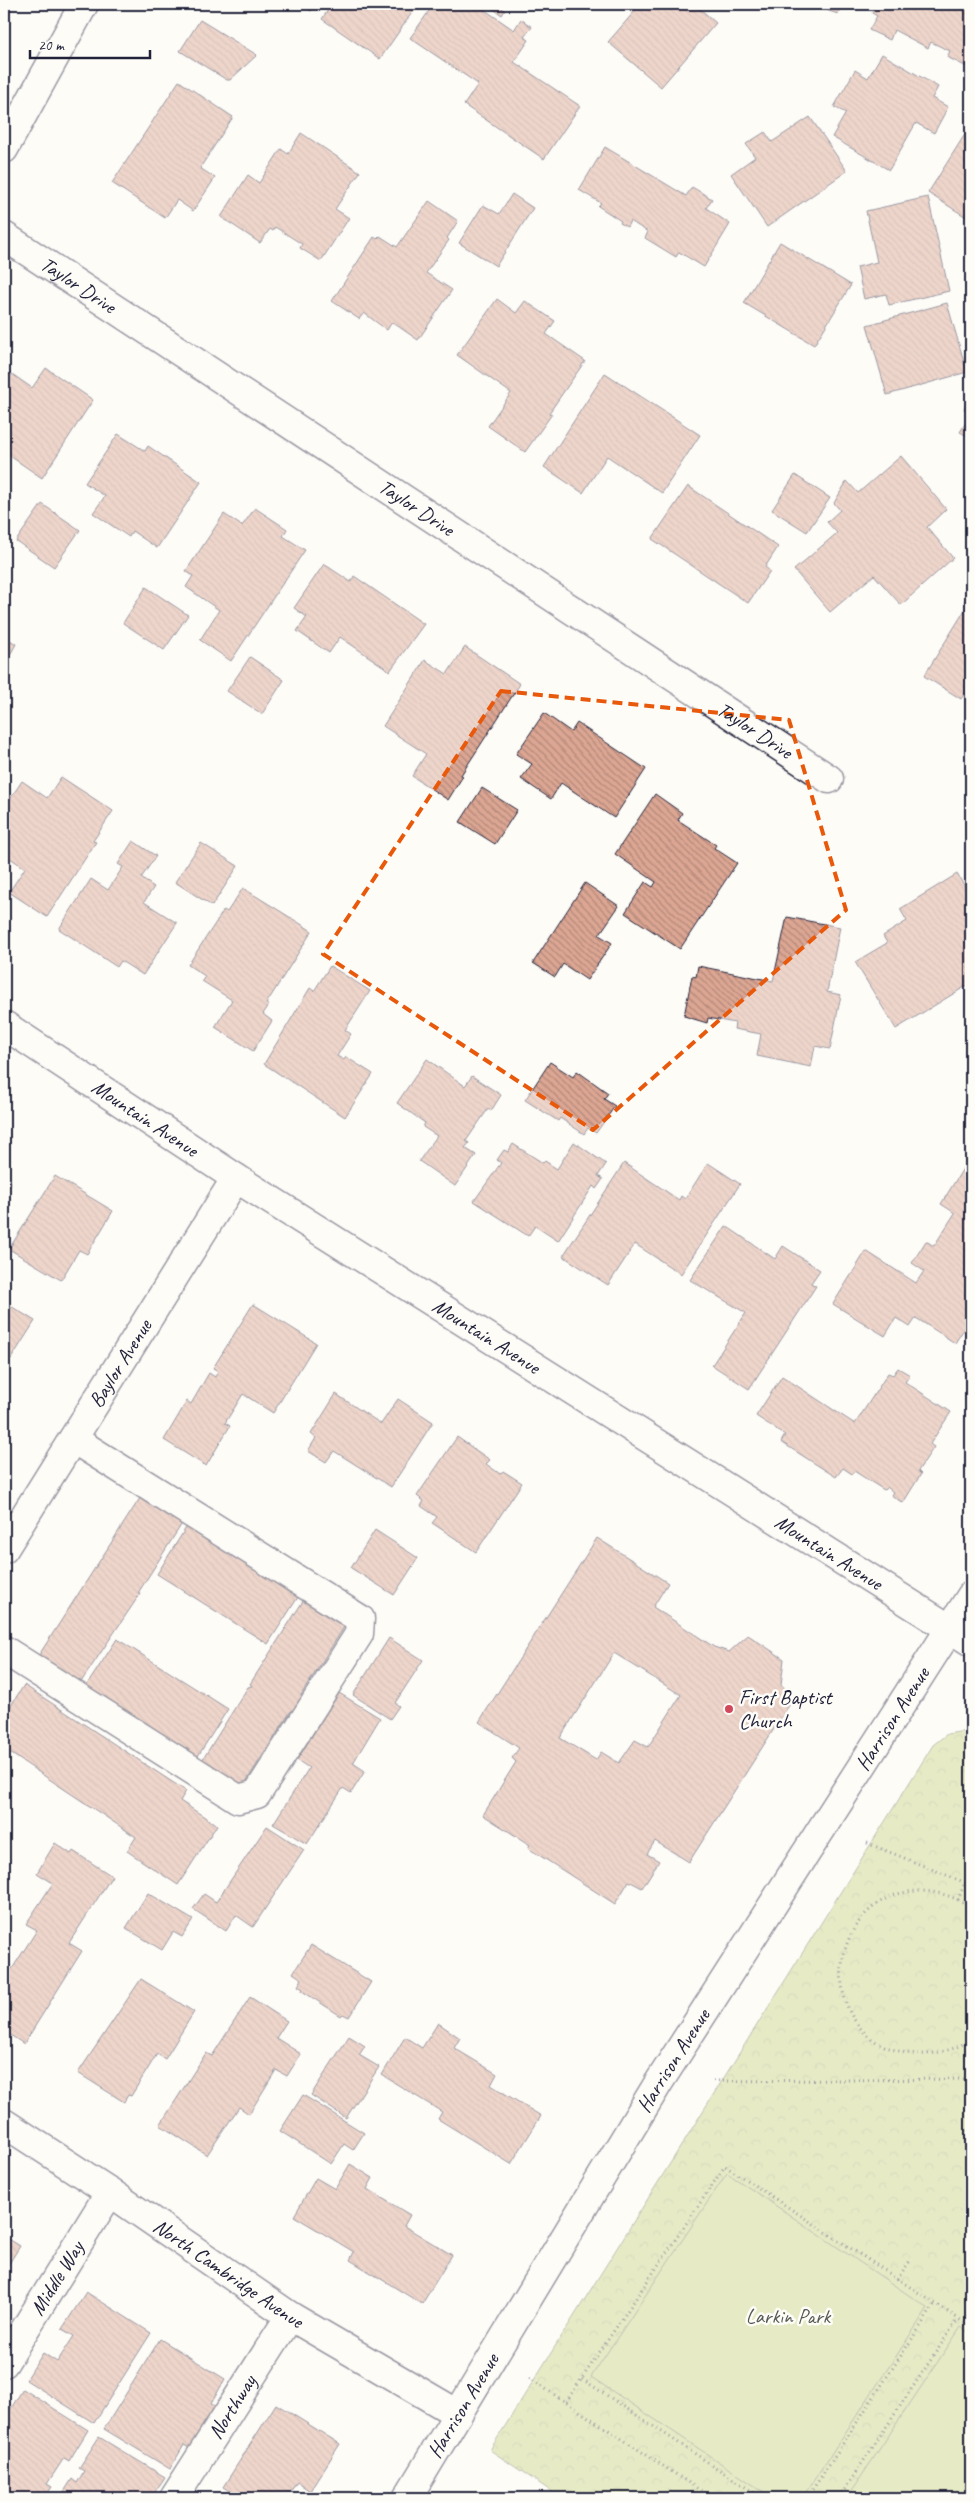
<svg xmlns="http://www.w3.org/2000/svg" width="975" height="2502" viewBox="0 0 975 2502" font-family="Caveat,sans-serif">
  <defs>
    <pattern id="park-crowns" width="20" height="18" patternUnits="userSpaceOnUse" patternTransform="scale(1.25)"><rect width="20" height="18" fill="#c9d588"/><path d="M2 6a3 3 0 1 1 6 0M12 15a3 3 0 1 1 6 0" fill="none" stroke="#acb776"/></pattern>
    <pattern id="building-back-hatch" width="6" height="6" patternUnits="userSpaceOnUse" patternTransform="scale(1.25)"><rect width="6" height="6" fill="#dca693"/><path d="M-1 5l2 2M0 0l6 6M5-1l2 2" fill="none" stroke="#b28779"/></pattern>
  </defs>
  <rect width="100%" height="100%" fill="#fdfcf7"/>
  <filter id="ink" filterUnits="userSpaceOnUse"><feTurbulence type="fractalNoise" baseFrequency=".02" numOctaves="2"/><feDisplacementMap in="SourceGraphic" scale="10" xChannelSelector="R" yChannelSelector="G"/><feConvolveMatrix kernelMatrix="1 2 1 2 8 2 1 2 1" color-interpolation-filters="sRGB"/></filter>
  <g filter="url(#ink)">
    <!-- park -->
    <path fill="url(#park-crowns)" stroke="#767c62" d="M971,1730V2498H561L490,2450L933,1745L947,1734Z"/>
    <!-- pitch -->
    <path fill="#c9d588" stroke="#767c62" d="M727,2173L928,2308L802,2498H773L591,2377Z
      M961,2327L971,2334V2498H847Z"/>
    <!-- building -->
    <path fill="url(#building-back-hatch)" stroke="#22223b" fill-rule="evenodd" d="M299,4H315L311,11Z
      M332,4H418L380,59L322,19Z
      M434,4H484L482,8L514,30L521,19L532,27L524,37L529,40L514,62L580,106L544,159L464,105L478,84L410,38Z
      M486,4H495L505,10L502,15Z
      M641,4H699L697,6L716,23L661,87L608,42Z
      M808,4H841L838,14Z
      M876,4H971V69L947,57L950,51L931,42L928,48L894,30L890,40L869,30L877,16L872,13Z
      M200,20L257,55L230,80H227L180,51Z
      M882,54L938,87L932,98L948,107L934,133L916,123L889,170L832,137L846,113L834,107L855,70L868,78Z
      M179,81L233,117L200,168L215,178L193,211L177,200L165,218L112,183Z
      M810,117L847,171L767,227L731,174L755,157L746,144L765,132L772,142Z
      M967,131L971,134V220L928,193Z
      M301,133L360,172L335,209L349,218L321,261L300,248L302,244L275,227L273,231L270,229L260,243L221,217L248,175L259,183L281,149L288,154Z
      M605,147L686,196L692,187L712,199L706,208L730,224L704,267L679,252L676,257L645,238L648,232L630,221L627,227L620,223L621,221L598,206L601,203L579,190Z
      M512,194L533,208L496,266L459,243L483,205L499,214Z
      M928,197L949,291L889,305L886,294L864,299L857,267L877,262L866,211Z
      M429,201L458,221L447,238L449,240L426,273L452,290L418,340L392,322L387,330L364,313L359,319L332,301L374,237L377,239L380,236L397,247Z
      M780,242L851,285L814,345L744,303Z
      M497,299L516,313L525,301L555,321L546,334L585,361L549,413L552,414L525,452L488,426L511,393L457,355Z
      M947,303L967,372L887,395L867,325Z
      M46,368L93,400L42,478L4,452L9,443L4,439V386L12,374L32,388Z
      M605,373L700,435L662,493L607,456L583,493L544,467Z
      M971,396V438L960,432L971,414L964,409Z
      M118,434L145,451L148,446L201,482L157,548L132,531L129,537L93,513L105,496L85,483Z
      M901,456L946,509L927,527L953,558L901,605L874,575L830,612L794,570L837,533L827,522L840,510L834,503L847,481L858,493Z
      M795,475L830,498L807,532L772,510Z
      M688,486L778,547L765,567L770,571L748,603L652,539Z
      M42,504L80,530L54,567L16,541Z
      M255,508L287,529L283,536L305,550L231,661L200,640L219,610L186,587L193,576L186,571L224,514L242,526Z
      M324,564L351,582L354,576L424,624L390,671L340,637L329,653L297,631L307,617L294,608Z
      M146,587L188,615L164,650L123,623Z
      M971,590V697L965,693L961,699L924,676L968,605L964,602Z
      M4,636L16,644L4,666Z
      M465,647L520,684L461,775L463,776L448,800L412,776L426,754L383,726L425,660L447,674Z
      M250,657L284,680L262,714L227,691Z
      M544,713L571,732L577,723L646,769L614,818L561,783L551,799L521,779L532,764L516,754Z
      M61,777L113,811L93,841L96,842L47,917L9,892L25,868L4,854L7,847L4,845V808L22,781L47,798Z
      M482,788L517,810L495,844L460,822Z
      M655,794L682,813L678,820L716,845L714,848L737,863L680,949L625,913L645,882L653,887L656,882L615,854Z
      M133,841L156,856L141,878L154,887L144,902L177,923L143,975L121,961L117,967L59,929L91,879L108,890L123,867L118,864Z
      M201,843L238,866L212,906L175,882Z
      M957,874L965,887L971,883V983L896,1029L855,962L887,943L883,936L907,921L900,909Z
      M585,883L619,906L599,935L612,943L587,980L563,964L555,977L533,963Z
      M243,888L312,931L266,1004L269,1005L263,1014L272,1021L253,1051L215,1027L232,1000L202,981L205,976L188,965L224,910L227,912Z
      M787,917L840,927L827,992L841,995L830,1049L815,1046L811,1067L757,1056L761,1034L734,1029L735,1023L708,1018L707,1023L684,1016L692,976L696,977L698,966L773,981Z
      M330,966L370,991L345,1030L351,1034L337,1056L344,1060L346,1057L373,1074L345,1117L264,1064L310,988L314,991Z
      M427,1059L465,1086L472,1076L501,1095L491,1111L488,1109L466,1141L469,1143L465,1148L476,1155L455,1186L419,1161L437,1136L423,1127L425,1123L397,1103Z
      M550,1062L573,1077L577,1071L608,1093L604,1099L615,1106L596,1133L588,1128L584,1134L560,1118L558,1121L525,1100Z
      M574,1142L606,1164L598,1176L603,1179L596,1189L593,1186L558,1241L535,1226L528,1236L474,1201L501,1163L497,1160L504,1150L508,1152L513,1144L543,1163L545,1161L557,1169Z
      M624,1163L679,1200L681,1196L685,1199L708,1163L740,1184L681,1274L635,1244L608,1285L563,1256Z
      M964,1167L971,1172V1318L955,1343L916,1318L910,1327L896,1318L885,1336L833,1304L866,1251L916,1283L924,1271L912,1263L926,1241L934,1246L955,1213L941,1204Z
      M55,1176L113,1211L87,1254L79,1250L61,1280L9,1249Z
      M4,1177L11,1182L4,1193Z
      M726,1226L775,1259L783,1246L820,1270L811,1283L816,1286L749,1389L712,1365L746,1313L690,1280Z
      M4,1302L35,1321L11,1359L4,1355Z
      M253,1304L316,1343L273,1413L243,1394L225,1423L230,1426L206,1466L164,1440L187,1401L191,1404L209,1373L215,1377L218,1371L213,1368Z
      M898,1368L910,1375L905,1382L951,1412L930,1444L934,1447L918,1471L921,1474L903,1503L891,1495L893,1492L887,1487L884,1490L854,1471L852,1474L843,1468L836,1477L781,1442L785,1435L756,1416L782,1376L855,1424L888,1373L893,1375Z
      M336,1394L381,1424L398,1399L433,1422L391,1487L334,1451L326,1462L308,1451L316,1438L311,1434Z
      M457,1437L490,1460L486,1464L500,1474L503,1471L522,1483L476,1552L432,1523L437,1517L421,1506L424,1501L417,1496Z
      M142,1495L183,1522L138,1593L140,1594L79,1685L37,1658Z
      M189,1523L300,1594L268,1644L157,1574Z
      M375,1530L418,1558L394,1595L351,1568Z
      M597,1538L668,1583L653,1607L714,1647L729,1652L748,1635L784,1659L781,1685L795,1696L689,1862L655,1841L647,1854L659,1861L642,1888L629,1881L615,1904L528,1848L530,1845L483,1815L516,1762L512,1758L519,1748L479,1722ZM614,1653L681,1695L648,1747L635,1740L619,1763L601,1752L596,1760L560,1738Z
      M305,1598L346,1624L301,1695L303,1696L293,1712L291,1711L242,1788L201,1762L248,1687L252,1686L250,1684Z
      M389,1638L423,1660L395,1703L399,1706L390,1719L353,1695Z
      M117,1639L228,1709L196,1759L85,1688Z
      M24,1685L186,1791L180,1801L217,1825L178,1885L127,1851L136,1837L4,1749V1716Z
      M339,1693L380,1718L353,1763L365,1771L351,1793L343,1788L307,1844L273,1824L309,1768L297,1760Z
      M267,1826L304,1850L253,1927L236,1915L226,1931L193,1909L204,1894L216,1902Z
      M55,1843L71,1854L73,1851L112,1876L69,1943L82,1951L24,2044L4,2031V1964L12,1969L37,1930L26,1924L53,1883L37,1873Z
      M148,1893L193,1920L182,1937L173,1932L162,1950L126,1928Z
      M311,1945L371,1982L349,2017L343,2014L341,2016L302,1991L303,1989L298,1986L302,1979L293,1973Z
      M141,1979L194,2012L165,2059L157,2054L131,2096L128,2095L124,2102L78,2073Z
      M250,1997L287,2021L276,2038L301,2054L287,2076L276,2070L249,2114L239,2107L207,2155L160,2125L206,2053L212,2056Z
      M438,2023L460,2038L454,2048L497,2074L491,2085L541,2116L511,2164L438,2119L442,2112L382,2075L405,2037L422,2048Z
      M349,2036L365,2046L359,2055L379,2067L346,2118L311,2095Z
      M303,2095L364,2133L353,2150L344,2144L331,2164L280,2131Z
      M350,2164L373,2178L367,2189L410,2215L404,2226L452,2255L422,2304L350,2260L354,2252L294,2216L316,2178L335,2189Z
      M4,2236L20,2246L5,2270L8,2272L4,2279Z
      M86,2292L151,2333L94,2423L26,2380L43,2353L57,2362L74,2336L62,2329Z
      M160,2339L225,2379L211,2404L215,2406L189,2448L184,2445L170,2469L104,2429Z
      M23,2389L88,2430L69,2461L64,2458L47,2484L52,2487L44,2498H4V2410L8,2413Z
      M276,2404L340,2444L310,2491L297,2482L286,2498H241L223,2487Z
      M99,2437L165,2477L151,2498H60L72,2479L77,2483L84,2471L79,2468Z"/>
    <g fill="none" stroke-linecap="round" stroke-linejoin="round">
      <!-- minor casing -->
      <g stroke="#22223b" stroke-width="31">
        <g id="minor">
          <path id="s1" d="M4,236L829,779"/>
          <path id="s2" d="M4,1549L236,1178"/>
          <path d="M4,1650L238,1799L257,1794L359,1634L360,1619L73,1439"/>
          <path id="s3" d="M4,2123L110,2192L290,2316L458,2414"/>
          <path id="s4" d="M4,2363L110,2192"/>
          <path id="s5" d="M174,2498L290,2316"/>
          <path id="s6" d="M407,2498L659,2082L971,1596"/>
        </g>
      </g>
      <!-- major casing -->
      <g stroke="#22223b" stroke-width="31">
        <g id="major">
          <path d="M4,149L84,4"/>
          <path id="s7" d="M4,1025L236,1178L971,1642"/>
        </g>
      </g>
      <!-- path -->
      <path stroke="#22223b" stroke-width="3" stroke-dasharray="1 4" stroke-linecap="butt" d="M867,1843L971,1885
        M958,1900L965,1882
        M971,1908C957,1897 940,1892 922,1891C848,1889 815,1985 866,2034C877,2045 893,2050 907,2053C923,2057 959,2051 971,2038
        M713,2081L971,2079
        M897,2279L910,2261
        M529,2378L712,2498
        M582,2379L762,2498
        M566,2402L725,2166L971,2327
        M807,2498L935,2304
        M839,2498L958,2319"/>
      <!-- minor -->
      <use href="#minor" stroke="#fdfcf7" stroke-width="28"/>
      <!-- major -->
      <use href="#major" stroke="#fdfcf7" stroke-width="28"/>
    </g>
  </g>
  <!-- marked area -->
  <path d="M0 0H975V2502H0ZM501,691L789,720L846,910L593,1130L323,954Z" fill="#fdfcf7" fill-opacity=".55" fill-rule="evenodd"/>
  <path fill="none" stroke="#e8590c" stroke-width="4" stroke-dasharray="10 6" stroke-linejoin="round" d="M501,691L789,720L846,910L593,1130L323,954Z"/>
  <!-- markers -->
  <circle fill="#d1495b" stroke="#fdfcf7" stroke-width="2" cx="729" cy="1709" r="5"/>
  <g text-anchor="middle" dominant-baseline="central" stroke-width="5" stroke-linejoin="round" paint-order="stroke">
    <!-- street labels -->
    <g font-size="21" fill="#22223b" stroke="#fdfcf7">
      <text stroke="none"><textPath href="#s1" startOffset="89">Taylor Drive</textPath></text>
      <text stroke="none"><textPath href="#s1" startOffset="494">Taylor Drive</textPath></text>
      <text stroke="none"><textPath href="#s1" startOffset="899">Taylor Drive</textPath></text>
      <text stroke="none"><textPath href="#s7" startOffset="169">Mountain Avenue</textPath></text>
      <text stroke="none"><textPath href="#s7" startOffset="574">Mountain Avenue</textPath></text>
      <text stroke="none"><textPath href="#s2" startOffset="219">Baylor Avenue</textPath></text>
      <text stroke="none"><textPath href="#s7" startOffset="979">Mountain Avenue</textPath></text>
      <text stroke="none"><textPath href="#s6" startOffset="918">Harrison Avenue</textPath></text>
      <text stroke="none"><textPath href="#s6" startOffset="512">Harrison Avenue</textPath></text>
      <text stroke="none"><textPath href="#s3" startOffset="270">North Cambridge Avenue</textPath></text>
      <text stroke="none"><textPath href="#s4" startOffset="100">Middle Way</textPath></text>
      <text stroke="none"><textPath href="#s5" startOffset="108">Northway</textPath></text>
      <text stroke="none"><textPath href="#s6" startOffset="108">Harrison Avenue</textPath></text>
    </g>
    <!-- poi labels -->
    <g font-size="21" fill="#22223b" stroke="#fdfcf7" text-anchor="start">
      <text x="739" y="1697">First Baptist<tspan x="739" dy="24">Church</tspan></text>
    </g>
    <!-- park labels -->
    <g font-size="21" fill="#545852" stroke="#fdfcf7">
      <text x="788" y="2316">Larkin Park</text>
    </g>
  </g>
  <!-- margin -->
  <rect width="975" height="2502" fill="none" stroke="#fdfcf7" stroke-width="20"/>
  <rect x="10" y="10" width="955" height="2482" fill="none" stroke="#22223b" stroke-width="2" filter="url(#ink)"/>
  <!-- scale -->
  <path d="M30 50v8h120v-8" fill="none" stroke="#22223b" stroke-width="2.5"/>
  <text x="38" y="50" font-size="15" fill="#22223b" stroke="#fdfcf7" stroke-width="4" paint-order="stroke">20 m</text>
</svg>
